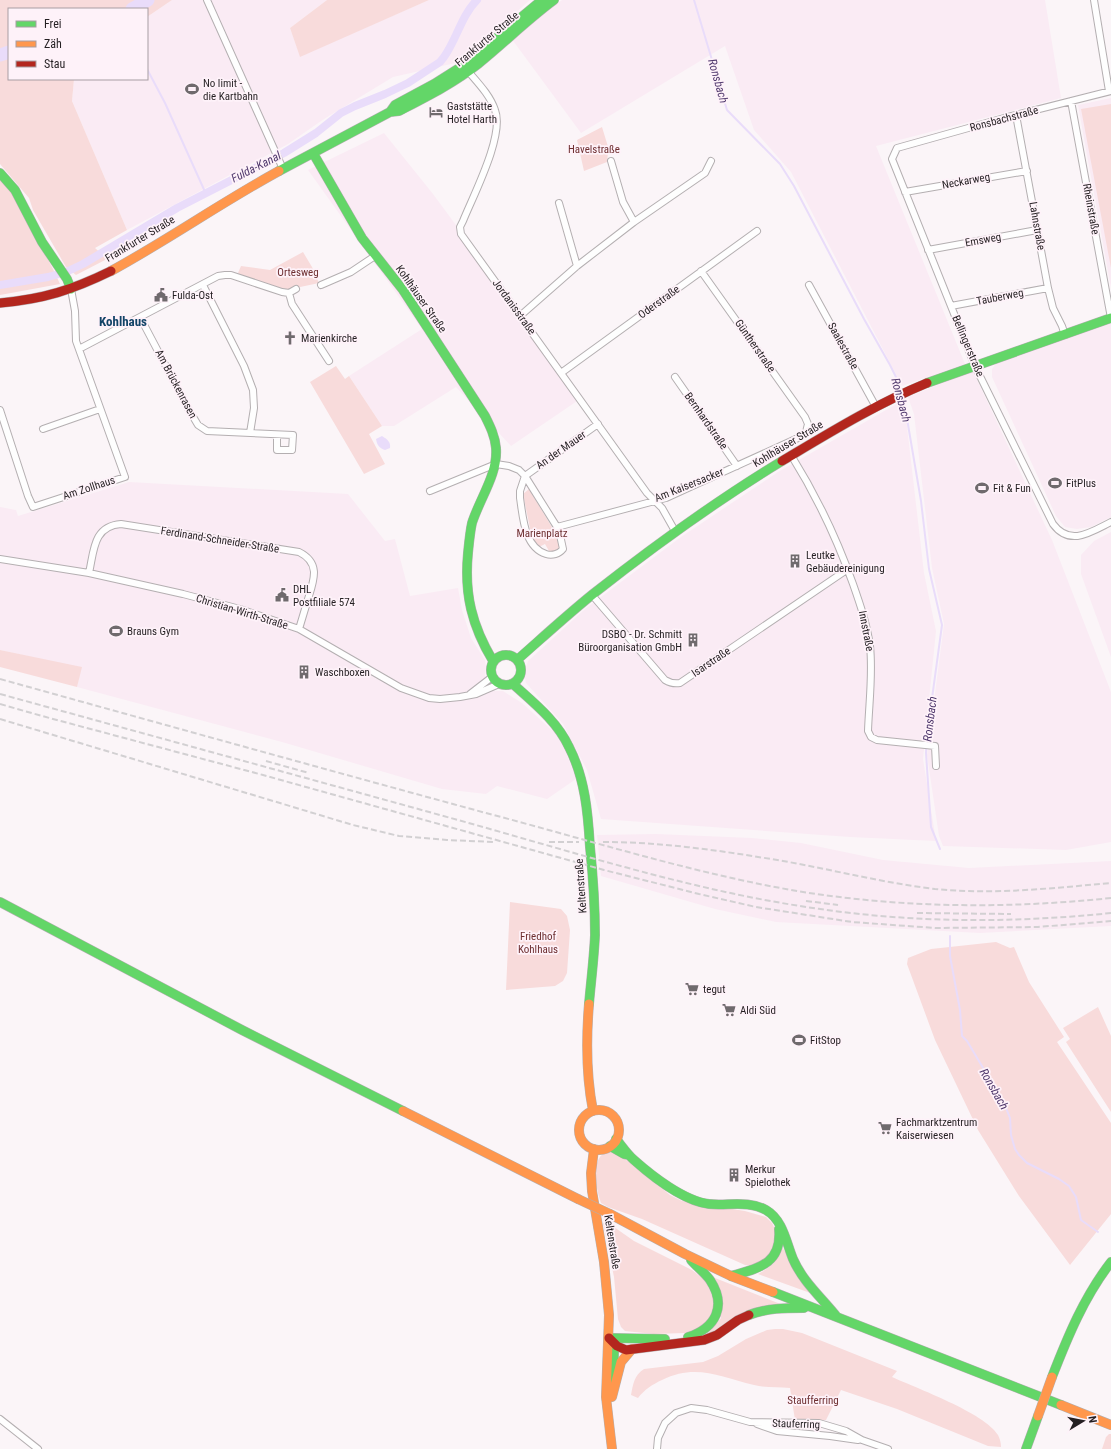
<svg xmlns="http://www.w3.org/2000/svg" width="1111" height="1449" viewBox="0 0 1111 1449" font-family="'Roboto Condensed',sans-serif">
  <rect width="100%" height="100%" fill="#fbf5f8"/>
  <!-- built -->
  <path fill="#faebf4" d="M172,0H327L290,28L300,56L429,0H530L460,62L393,77L324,119L288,144L127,230L72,101L74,79H147V17Z
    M562,0H1045L1061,98L876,146L965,364L902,386L791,172L754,130L725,46L581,133L511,38Z
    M1111,98V288L1078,105Z
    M384,133L433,194L583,397L511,446L456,387L394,426H382L349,376L422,329L308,170Z
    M1111,322V517L1091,527L1077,529L1065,527L1056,516L992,377V369L997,362Z
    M973,371L1052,540L1111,692V842L1066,850L943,846L939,836L927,755L944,624L932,568L914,414L908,397Z
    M900,402L906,418L924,573L936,631L923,759L936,841L850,837L601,819L587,770L563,724L526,683L524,674L528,661L585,609L681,537L778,472Z
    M129,482L348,494L385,541L395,539L410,596L458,588L462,610L471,638L485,660L486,668L485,675L493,691H503L522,703L554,732L565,750L576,779L547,799L497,786L486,794L442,789L282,742L77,687L81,668L0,650V507L16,510L18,516Z
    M1111,532V657L1081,574V555L1094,541Z
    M656,834L752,838L801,843L883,860L969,868L1111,861V926L980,933L776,922L715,909L601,876L597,835Z"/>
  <!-- green -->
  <path fill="#f8dbdb" d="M0,0H172L147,17V9H9V79H74L72,101L127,230L95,248L107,259L76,275L66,267L33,210L29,198L0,164Z
    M327,0H429L300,57L290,28Z
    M1111,104V268L1081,109Z
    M602,127L609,150L608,153L607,162L584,171L577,140Z
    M0,179L11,192L53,269L60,284L0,295Z
    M303,252L312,267L319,283L286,290L243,279L238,273L241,266L270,270Z
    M336,366L345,379L349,376L382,426L369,434L385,464L364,474L310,382Z
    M529,489L559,539L561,547L553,552L549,551L545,544L539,547L532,538L523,494Z
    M0,650L82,667L77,687L0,667Z
    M510,902L561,909L567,916L570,930L567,973L563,981L555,986L506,990Z
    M996,942L1010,948L1014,947L1029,982L1064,1037L1057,1042L1111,1123V1214L1070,1265L1019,1196L978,1130L935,1040L907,964L908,958L931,949Z
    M1098,1007L1111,1036V1112L1066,1042L1070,1039L1063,1028Z
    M609,1151L619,1154L670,1195L682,1201L745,1211L766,1217L772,1223L776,1231L774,1253L753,1266L745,1265L642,1219L608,1207L601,1203C596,1189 589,1156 609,1151Z
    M603,1223L614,1227L634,1241L692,1270L706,1281L713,1298V1311L704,1327L685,1333L654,1334L625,1331L621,1327L618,1319L614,1277Z
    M782,1247L813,1294L758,1274C773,1266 776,1263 782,1247Z
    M710,1276L783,1305L706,1336L721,1318Z
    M775,1329H783L802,1333L897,1371L892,1377C916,1388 985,1413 998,1435C1000,1439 1001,1443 1001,1447L988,1446L897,1409L841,1390L826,1420H795L790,1388C778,1387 765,1388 754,1385C720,1377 696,1363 662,1380C653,1384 644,1390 638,1398L631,1395C633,1385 634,1375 644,1369L703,1362L718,1356L746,1339L767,1330Z
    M1109,1434H1111V1449H1102L1106,1437Z"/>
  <!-- water -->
  <path fill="#e9dcfa" d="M382,436C387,439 391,442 390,448L385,450C379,448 377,445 376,439Z"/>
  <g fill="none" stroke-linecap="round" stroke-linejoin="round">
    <!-- stream -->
    <path stroke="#e9dcfa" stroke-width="2" d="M694,0L727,110L780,164L794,186L864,319L890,365L896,377L900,391
      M147,69L165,103L206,194
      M902,397L905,407L921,501L929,569L942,625L927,735L926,753L931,827L940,849
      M950,936V956L960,1010L962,1036L967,1041L1004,1103L1010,1118L1011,1135L1015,1149L1019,1155L1027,1163L1059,1179L1069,1186L1076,1197L1081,1220L1098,1232"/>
    <!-- canal -->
    <path stroke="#e9dcfa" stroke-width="8" d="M0,285L48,277L66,272L83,264L177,208L284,153L316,133L341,113L355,106L385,94L408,83L440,62L444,57C457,39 461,16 477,0"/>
    <!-- river -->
    <path stroke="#e9dcfa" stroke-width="13" d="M132,9L148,0
      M0,55L9,52"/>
    <!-- street casing -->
    <g stroke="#b4afb1" stroke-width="8">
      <path id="street" d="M207,0L283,169
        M1094,0L1109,91
        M467,70C478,83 490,95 495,110C505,135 473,196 463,221L460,227L461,234L647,493L662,508L675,531
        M1111,91L1004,118L897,148L892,159L975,366L1053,524C1070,547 1091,532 1111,522
        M1071,101L1111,318
        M1016,115L1048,288L1053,308L1062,326L1065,335
        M611,161L623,202L634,222
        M905,192L1027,171
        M559,203L577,266
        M928,250L1037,230
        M203,285L244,366L253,390L254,408L250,433
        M321,285L351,272L375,256
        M809,285L876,407
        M289,293L292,304L329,361
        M951,306L1048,288
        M520,316L577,266L634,222L705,173L711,161
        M140,317L189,410L198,425L207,431L293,435L292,450H277V435
        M79,349L218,276L225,275H231L282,292L289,293L296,289
        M561,373L757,231
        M675,377L737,466
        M0,410L28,496L33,507L125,477L76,341L75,311L71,289
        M43,429L100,409
        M791,455C816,495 837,539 853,584C860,604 867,624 870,646C873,674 869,703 868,731L871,737L877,740L935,746L936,766
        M525,476L598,424
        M430,491L496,464L509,466L519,470L525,476L557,527L560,535L563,549C559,554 552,556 546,554C524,547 523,517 520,498V491L525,476
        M557,527L666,498L798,438L806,432L808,424L805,417L701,271
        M0,559L89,573L183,594L240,609L299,629L401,688L429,698L440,699L460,697L476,694L499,684
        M89,573C94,551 93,526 121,524L299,552C321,563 314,580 308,599C305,609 302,619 299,629
        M592,595L665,680C670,683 674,684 680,683L848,569
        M470,694L492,677
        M0,1419L38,1449
        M757,1424L777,1431L830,1436L858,1440
        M657,1449L658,1438L665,1423L676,1413L691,1408L707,1410L750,1422L819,1423L846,1431L862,1440L888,1449"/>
    </g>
    <!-- fast casing -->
    <g stroke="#b4afb1" stroke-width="10">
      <path id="fast" d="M390,112L399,111C426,97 454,83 478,64C504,43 527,20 554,0
        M313,153L362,238L403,290L485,416C490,426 495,436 496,448C498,474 480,498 472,523C470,532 469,543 468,553C464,594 472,626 493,661
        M279,171L390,112L395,105L434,84L464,65L542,0
        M0,173L15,190L42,242L67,279L71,289
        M927,383L1111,318
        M491 670a15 15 0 1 1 30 0a15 15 0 1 1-30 0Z
        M517,660C542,638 567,615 593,594C654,546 716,501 782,461
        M513,684C534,703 557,721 569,747C585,778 588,813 590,847C593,876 595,905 595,935C594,958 591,981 589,1004
        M0,902L242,1030L403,1111
        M616,1139C622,1146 627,1154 634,1160C652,1176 684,1201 709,1204C727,1206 749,1200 766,1210C783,1220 786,1242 793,1259C803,1282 822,1298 837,1317
        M610,1146L624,1154L629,1155
        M731,1276C759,1268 782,1264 779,1229
        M773,1292L1061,1405
        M749,1315C767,1308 785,1308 804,1308
        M688,1337C716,1328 727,1306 710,1280C705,1273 697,1267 691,1260
        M609,1338L665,1339
        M610,1339L614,1352L613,1380
        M1052,1377C1068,1336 1084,1297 1111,1262
        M1026,1449L1038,1416"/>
    </g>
    <!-- slow casing -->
    <g stroke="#b4afb1" stroke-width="10">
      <path id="slow" d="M111,271C168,240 222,202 279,171
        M589,1004C586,1040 586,1075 593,1111
        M579 1130a20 20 0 1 1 40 0a20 20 0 1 1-40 0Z
        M403,1111L578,1199
        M594,1149L591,1173L592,1191L604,1262L609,1315L606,1397L612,1449
        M610,1214L685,1254L731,1276L773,1292
        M612,1397L621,1362L632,1349
        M1061,1405L1111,1425"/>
    </g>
    <!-- jam casing -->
    <g stroke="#b4afb1" stroke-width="10">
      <path id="jam" d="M0,303C44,299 72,290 111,271
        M782,461C829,433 876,404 927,383
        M609,1338L617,1346L626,1350L704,1340L717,1335L738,1320L749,1315"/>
    </g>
    <!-- street -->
    <use href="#street" stroke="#fefefe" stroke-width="6"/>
    <!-- fast -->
    <use href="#fast" stroke="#63d668" stroke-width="9"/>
    <!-- slow -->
    <use href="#slow" stroke="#ff974d" stroke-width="9"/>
    <!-- jam -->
    <use href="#jam" stroke="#b3261e" stroke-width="9"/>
    <!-- rail -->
    <path stroke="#d2d0d2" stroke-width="2" stroke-dasharray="6 3" stroke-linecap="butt" d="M0,679C162,724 324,769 486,813C589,840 692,873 797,891C901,908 1006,909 1111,898
      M0,694C153,736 306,778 458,820C577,853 697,892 820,909C917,923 1014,923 1111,913
      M0,704L42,716L263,775L604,870L699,894L756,907L852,922L935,928L1038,927L1111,921
      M0,719L353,825L399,836L447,840L493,842
      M266,761L309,773
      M549,842H579
      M603,842C664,842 723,851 783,861C834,870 884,883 935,889C994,895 1053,888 1111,883
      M806,901L838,905
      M917,913L1011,914"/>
    <!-- slow-bridge casing -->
    <g stroke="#b4afb1" stroke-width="10" stroke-linecap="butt">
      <path id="slow-bridge" d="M578,1199L610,1214
        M1038,1416L1052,1377"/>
    </g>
    <!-- slow-bridge -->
    <use href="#slow-bridge" stroke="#ff974d" stroke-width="9"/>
  </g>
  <!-- icons -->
  <defs>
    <g id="stadium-bare" transform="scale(1.08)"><path d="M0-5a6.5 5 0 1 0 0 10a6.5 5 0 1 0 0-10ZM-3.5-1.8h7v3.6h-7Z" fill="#6f6a6d" stroke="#fef2f9" stroke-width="2.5" paint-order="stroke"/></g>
    <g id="hotel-bare" transform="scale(1.08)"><path d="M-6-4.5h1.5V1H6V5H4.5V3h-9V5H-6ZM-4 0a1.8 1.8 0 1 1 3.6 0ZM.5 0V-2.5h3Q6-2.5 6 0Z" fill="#6f6a6d" stroke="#fef2f9" stroke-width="2.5" paint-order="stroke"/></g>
    <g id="civic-bare" transform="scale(1.08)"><path d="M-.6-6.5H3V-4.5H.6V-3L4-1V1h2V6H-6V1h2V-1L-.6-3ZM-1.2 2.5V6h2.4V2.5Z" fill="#6f6a6d" stroke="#fef2f9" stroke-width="2.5" paint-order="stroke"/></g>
    <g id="church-bare" transform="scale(1.08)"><path d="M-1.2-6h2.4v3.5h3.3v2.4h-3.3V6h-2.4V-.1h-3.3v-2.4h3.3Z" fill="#6f6a6d" stroke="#fef2f9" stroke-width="2.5" paint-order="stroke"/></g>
    <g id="building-bare" transform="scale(1.08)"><path d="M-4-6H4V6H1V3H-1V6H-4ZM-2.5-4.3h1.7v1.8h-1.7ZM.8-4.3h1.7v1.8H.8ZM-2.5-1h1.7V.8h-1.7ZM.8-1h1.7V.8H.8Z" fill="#6f6a6d" stroke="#fef2f9" stroke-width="2.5" paint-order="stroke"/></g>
    <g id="supermarket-bare" transform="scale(1.08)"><path d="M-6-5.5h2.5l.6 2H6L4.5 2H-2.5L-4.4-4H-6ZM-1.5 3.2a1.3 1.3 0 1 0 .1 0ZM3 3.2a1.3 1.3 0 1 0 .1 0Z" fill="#6f6a6d" stroke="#fef2f9" stroke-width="2.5" paint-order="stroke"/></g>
  </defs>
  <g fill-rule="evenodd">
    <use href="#stadium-bare" x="192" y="89"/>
    <use href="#hotel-bare" x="436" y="112"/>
    <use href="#civic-bare" x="161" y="295"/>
    <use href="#church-bare" x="290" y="338"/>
    <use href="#stadium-bare" x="1055" y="483"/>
    <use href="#stadium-bare" x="982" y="488"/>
    <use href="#building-bare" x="795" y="561"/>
    <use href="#civic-bare" x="282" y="595"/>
    <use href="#stadium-bare" x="116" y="631"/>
    <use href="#building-bare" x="693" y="640"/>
    <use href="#building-bare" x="304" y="672"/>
    <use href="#supermarket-bare" x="692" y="989"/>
    <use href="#supermarket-bare" x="729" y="1010"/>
    <use href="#stadium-bare" x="799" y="1040"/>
    <use href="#supermarket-bare" x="885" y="1128"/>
    <use href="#building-bare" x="734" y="1175"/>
  </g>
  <g text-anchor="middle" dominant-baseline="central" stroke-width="3.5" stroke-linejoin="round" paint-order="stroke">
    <!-- street labels -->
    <g font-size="11" fill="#241f22" stroke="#fef2f9">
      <text transform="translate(487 39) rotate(-40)">Frankfurter Straße</text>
      <text transform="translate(1004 119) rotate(-15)">Ronsbachstraße</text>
      <text transform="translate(966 181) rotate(-10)">Neckarweg</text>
      <text transform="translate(1091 209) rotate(80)">Rheinstraße</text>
      <text transform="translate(1037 226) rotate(80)">Lahnstraße</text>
      <text transform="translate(140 239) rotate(-31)">Frankfurter Straße</text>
      <text transform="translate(983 240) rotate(-10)">Emsweg</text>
      <text transform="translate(1000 297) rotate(-11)">Tauberweg</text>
      <text transform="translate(421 299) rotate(55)">Kohlhäuser Straße</text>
      <text transform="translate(659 302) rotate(-36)">Oderstraße</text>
      <text transform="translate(514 307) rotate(54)">Jordanisstraße</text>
      <text transform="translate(755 346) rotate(55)">Güntherstraße</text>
      <text transform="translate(843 346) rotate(61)">Saalestraße</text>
      <text transform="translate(968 346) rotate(67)">Bellingerstraße</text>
      <text transform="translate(176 384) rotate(62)">Am Brückenrasen</text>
      <text transform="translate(706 421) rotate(55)">Bernhardstraße</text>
      <text transform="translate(788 444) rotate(-31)">Kohlhäuser Straße</text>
      <text transform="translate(561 450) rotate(-35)">An der Mauer</text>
      <text transform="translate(689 485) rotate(-22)">Am Kaisersacker</text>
      <text transform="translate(89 488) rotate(-18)">Am Zollhaus</text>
      <text transform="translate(220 540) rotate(9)">Ferdinand-Schneider-Straße</text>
      <text transform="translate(242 612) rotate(17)">Christian-Wirth-Straße</text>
      <text transform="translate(866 631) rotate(79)">Innstraße</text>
      <text transform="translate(711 662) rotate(-34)">Isarstraße</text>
      <text transform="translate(581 886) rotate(-94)">Keltenstraße</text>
      <text transform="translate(612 1242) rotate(81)">Keltenstraße</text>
      <text transform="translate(796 1424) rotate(2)">Stauferring</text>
    </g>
    <!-- poi labels -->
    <g font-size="11" fill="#241f22" stroke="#fef2f9" text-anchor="start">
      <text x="203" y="83">No limit -<tspan x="203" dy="13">die Kartbahn</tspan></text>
      <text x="447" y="106">Gaststätte<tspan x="447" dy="13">Hotel Harth</tspan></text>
      <text x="172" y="295">Fulda-Ost</text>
      <text x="301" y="338">Marienkirche</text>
      <text x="1066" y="483">FitPlus</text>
      <text x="993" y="488">Fit &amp; Fun</text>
      <text x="806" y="555">Leutke<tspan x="806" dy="13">Gebäudereinigung</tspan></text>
      <text x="293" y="589">DHL<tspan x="293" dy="13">Postfiliale 574</tspan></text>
      <text x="127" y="631">Brauns Gym</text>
      <text x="682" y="634" text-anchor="end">DSBO - Dr. Schmitt<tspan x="682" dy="13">Büroorganisation GmbH</tspan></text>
      <text x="315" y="672">Waschboxen</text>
      <text x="703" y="989">tegut</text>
      <text x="740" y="1010">Aldi Süd</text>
      <text x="810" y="1040">FitStop</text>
      <text x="896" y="1122">Fachmarktzentrum<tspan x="896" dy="13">Kaiserwiesen</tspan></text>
      <text x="745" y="1169">Merkur<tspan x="745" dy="13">Spielothek</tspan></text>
    </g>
    <!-- park labels -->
    <g font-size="11" fill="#6e2f31" stroke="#fef2f9">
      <text x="594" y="149">Havelstraße</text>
      <text x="298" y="272">Ortesweg</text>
      <text x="542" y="533">Marienplatz</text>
      <text x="538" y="936">Friedhof<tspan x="538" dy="13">Kohlhaus</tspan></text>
      <text x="813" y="1400">Staufferring</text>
    </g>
    <!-- water labels -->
    <g font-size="12" font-style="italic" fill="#50396d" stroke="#fef2f9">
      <text transform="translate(718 81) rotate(74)">Ronsbach</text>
      <text transform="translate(256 167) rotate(-27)">Fulda-Kanal</text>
      <text transform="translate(901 400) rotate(75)">Ronsbach</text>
      <text transform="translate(930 719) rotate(-83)">Ronsbach</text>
      <text transform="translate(994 1089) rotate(60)">Ronsbach</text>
    </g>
    <!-- quarter labels -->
    <g font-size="13" font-weight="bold" fill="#124467" stroke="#fef2f9">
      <text x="123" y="321">Kohlhaus</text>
    </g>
  </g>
  <!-- legend -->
  <rect x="8" y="8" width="140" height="72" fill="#fef2f9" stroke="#a79ea3"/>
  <rect x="16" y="21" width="20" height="6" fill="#63d668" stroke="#a79ea3"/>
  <text x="44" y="28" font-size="12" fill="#241f22">Frei</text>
  <rect x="16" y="41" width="20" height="6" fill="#ff974d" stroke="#a79ea3"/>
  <text x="44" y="48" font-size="12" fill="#241f22">Zäh</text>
  <rect x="16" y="61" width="20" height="6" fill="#b3261e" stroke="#a79ea3"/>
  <text x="44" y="68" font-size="12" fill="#241f22">Stau</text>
  <!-- north arrow -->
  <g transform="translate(1083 1421) rotate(80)" stroke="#fef2f9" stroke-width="3" paint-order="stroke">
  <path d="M0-3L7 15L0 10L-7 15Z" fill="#241f22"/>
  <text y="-6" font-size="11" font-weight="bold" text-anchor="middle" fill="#241f22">N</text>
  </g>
</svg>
